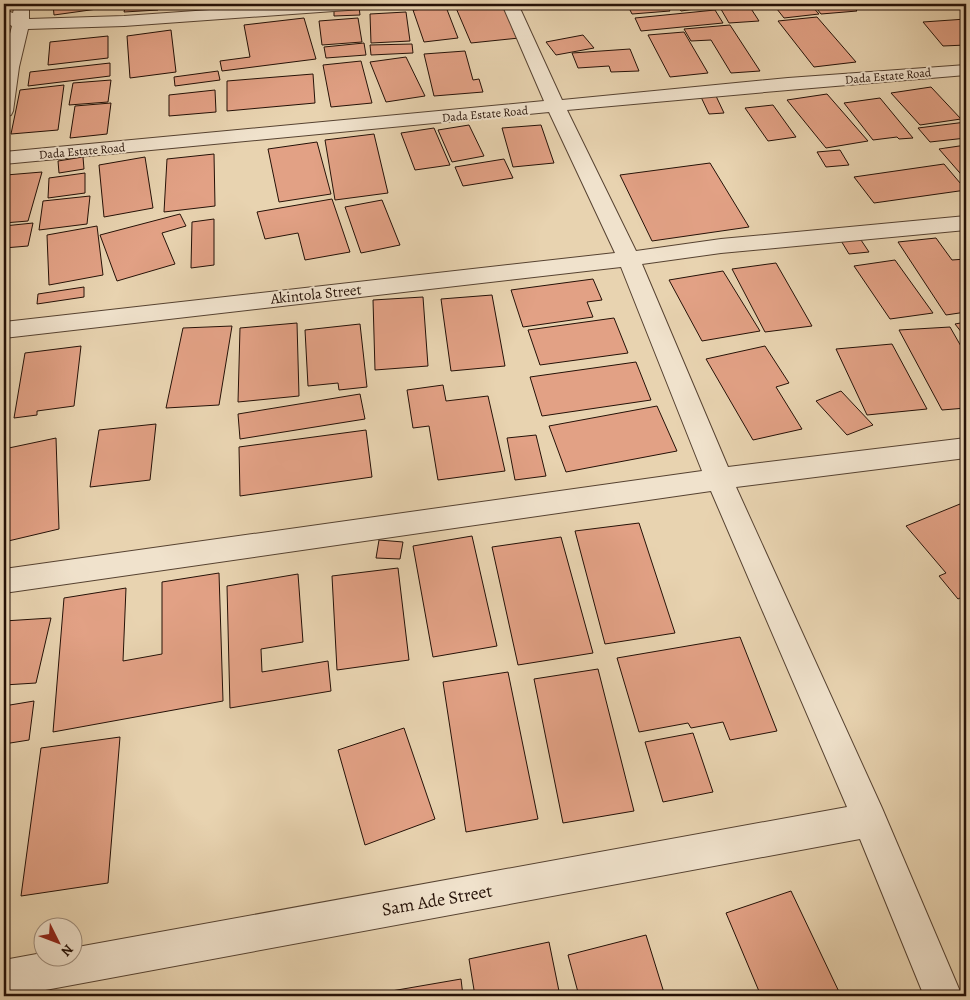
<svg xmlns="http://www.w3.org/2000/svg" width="970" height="1000" viewBox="0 0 970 1000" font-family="Alegreya,serif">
  <rect width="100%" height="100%" fill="#e8d3b0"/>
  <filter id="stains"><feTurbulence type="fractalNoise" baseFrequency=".004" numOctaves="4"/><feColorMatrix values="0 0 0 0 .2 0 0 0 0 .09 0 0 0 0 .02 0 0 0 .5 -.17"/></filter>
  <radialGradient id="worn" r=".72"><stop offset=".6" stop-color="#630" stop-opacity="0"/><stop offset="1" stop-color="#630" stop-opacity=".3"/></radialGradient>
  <!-- building -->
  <path fill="#e2a185" stroke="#251107" d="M53,4H119V6L54,15Z
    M126,4H158V10L124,12Z
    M503,4L519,38L471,43L456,8Z
    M627,4H666L670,11L632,14Z
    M675,4H713L715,6L681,11Z
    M718,4H748L759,21L729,23Z
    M773,4H810L819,14L784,18Z
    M813,4H851L857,11L821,14Z
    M855,4H894L896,6L858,9Z
    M359,7L360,15L334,16V8Z
    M446,7L458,38L424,42L413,10Z
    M715,10L723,23L641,31L635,18Z
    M406,12L410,41L371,43L370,14Z
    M817,17L856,62L814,67L778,21Z
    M304,18L316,59L222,71L220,61L250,57L244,25Z
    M358,18L362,42L322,45L319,21Z
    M966,19V45L943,46L923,22Z
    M730,25L760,71L731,73L711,40L691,41L684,29Z
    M171,30L176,72L130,78L127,36Z
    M684,32L708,73L670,77L648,35Z
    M583,35L594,48L556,55L546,42Z
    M108,36V58L48,65L50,42Z
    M364,43L366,55L326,58L324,47Z
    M412,44L413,53L371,55L370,45Z
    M630,49L639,71L611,72L609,66L578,68L572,53Z
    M465,51L473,80L479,79L483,92L434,96L424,54Z
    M406,57L425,96L386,102L370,62Z
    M361,61L372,103L331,107L323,65Z
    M110,63V76L28,86L30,72Z
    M218,71L220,80L175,86L174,77Z
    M313,74L315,103L227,111V81Z
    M111,80L108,102L69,105L73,83Z
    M64,85L58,130L11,134L20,90Z
    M931,87L961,119L920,125L891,93Z
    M215,90L216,112L169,116V95Z
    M827,94L868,141L826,148L787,100Z
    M716,96L724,113L709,114L701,97Z
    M880,98L913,138L899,139L897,137L873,140L844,103Z
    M111,103L107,134L70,138L75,106Z
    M773,105L796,137L768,141L745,108Z
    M966,122V138L930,142L918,128Z
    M469,125L484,156L452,162L438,130Z
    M541,125L554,163L513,167L502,128Z
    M434,128L450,165L415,170L401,133Z
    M374,134L388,193L335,200L325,140Z
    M317,142L331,194L279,202L268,149Z
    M966,145V180L939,149Z
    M840,150L849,165L826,167L817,152Z
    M214,154L215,206L164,212L167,159Z
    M83,157L84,169L59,173L58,161Z
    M145,157L153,208L104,217L99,165Z
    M504,159L513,178L463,186L455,167Z
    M710,163L749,227L652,241L620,175Z
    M944,164L966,190L874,203L854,177Z
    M42,172L28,221L4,223V181L6,175Z
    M85,173V193L48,198L49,178Z
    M90,196L87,224L39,230L43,201Z
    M332,199L350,252L305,260L298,233L265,239L257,212Z
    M382,200L400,245L361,253L345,207Z
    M180,214L186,226L162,233L175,264L117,281L100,235Z
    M214,219V265L191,268L192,222Z
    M33,223L28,246L4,248V226Z
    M97,226L103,275L49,285L47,235Z
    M859,237L869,252L849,254L840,239Z
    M936,238L952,260L966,259V312L946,315L898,242Z
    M895,260L933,313L890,319L854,266Z
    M776,263L812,326L765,332L732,269Z
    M723,271L760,331L702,341L669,280Z
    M593,279L602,300L587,302L593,317L523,327L511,290Z
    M84,287V297L37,304L38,294Z
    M492,295L505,366L451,371L441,299Z
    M423,297L428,366L375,370L373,300Z
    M614,318L628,353L540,365L528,330Z
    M966,322V338L955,324Z
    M297,323L299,396L238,402L240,328Z
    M360,324L367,387L339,390L338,383L308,386L305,330Z
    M232,326L219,405L166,408L183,328Z
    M950,327L966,355V408L942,410L899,330Z
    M892,344L927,409L867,415L836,349Z
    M81,346L74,406L37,411V415L14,418L25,353Z
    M765,346L789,383L776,387L802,429L753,440L706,359Z
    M636,362L651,400L542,416L530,377Z
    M443,385L446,401L488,396L505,471L438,480L429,426L413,428L407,390Z
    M841,391L873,425L847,435L816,401Z
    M360,394L365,419L240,439L238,414Z
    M657,406L677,451L566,472L549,426Z
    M156,424L150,480L90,487L99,430Z
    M366,430L372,477L240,496L239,447Z
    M536,435L546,476L515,480L507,438Z
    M56,438L59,529L4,542V449Z
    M960,504L966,511V595L958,599L939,576L946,573L906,526Z
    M639,523L675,633L605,644L575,531Z
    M472,536L497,646L433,657L413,546Z
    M561,537L593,653L518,665L492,547Z
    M379,540L403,542L400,559L376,558Z
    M398,568L409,660L337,670L332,576Z
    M219,573L223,701L53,732L64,598L126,588L123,661L162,654V582Z
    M298,574L303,642L261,649L262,672L328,661L331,691L230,708L227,586Z
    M51,618L36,683L4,685V621Z
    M740,637L777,731L730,740L723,722L691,728L688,723L639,732L617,658Z
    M598,669L634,811L563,823L534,679Z
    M508,672L538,819L466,832L443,682Z
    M34,701L29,740L4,744V706Z
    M404,728L435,819L365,845L338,750Z
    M693,733L713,792L663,802L645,742Z
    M120,737L108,883L21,896L41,748Z
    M791,891L841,996H761L726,913Z
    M646,935L665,996H579L568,955Z
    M549,942L560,996H475L469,959Z
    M461,979L463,996H374V994Z"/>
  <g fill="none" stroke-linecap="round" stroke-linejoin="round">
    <!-- minor casing -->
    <g stroke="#564231" stroke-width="2">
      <path id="minor" d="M15,4H27L29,7V19L124,16L295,4H370L368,8L362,9L124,26L28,29L19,67L13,111L11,115L4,117V57L12,26L4,22V10L13,13Z
        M502,4H518L562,100L788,78L966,65V75L788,90L567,110L636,251L721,239L966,216V230L721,253L642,264L728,467L966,438V458L736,487L882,808L962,996H924L860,839L13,996H4V960L42,953V958H72V948L847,807L711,491L4,593V569L702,471L621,267L4,338V322L615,253L549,112L4,164V152L544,101Z"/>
    </g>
    <!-- minor -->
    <use href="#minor" fill="#f0e2cc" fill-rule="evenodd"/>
  </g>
  <g text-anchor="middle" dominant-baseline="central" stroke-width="4" stroke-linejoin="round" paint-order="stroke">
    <!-- far-street labels -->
    <g font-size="12" fill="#251107" stroke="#f0e2cc">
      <text transform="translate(888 76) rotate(-5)">Dada Estate Road</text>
      <text transform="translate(485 114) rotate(-5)">Dada Estate Road</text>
      <text transform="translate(82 151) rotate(-5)">Dada Estate Road</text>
    </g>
    <!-- street labels -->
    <g font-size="15" fill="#251107" stroke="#f0e2cc">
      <text transform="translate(316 294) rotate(-6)">Akintola Street</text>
    </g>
    <!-- near-street labels -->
    <g font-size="18" fill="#251107" stroke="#f0e2cc">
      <text transform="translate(437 900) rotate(-10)">Sam Ade Street</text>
    </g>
  </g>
  <!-- margin -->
  <rect width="970" height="1000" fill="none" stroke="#e8d3b0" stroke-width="20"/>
  <rect x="5" y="5" width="960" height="990" fill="none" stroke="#251107" stroke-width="2.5"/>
  <rect x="10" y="10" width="950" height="980" fill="none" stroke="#251107"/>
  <!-- north arrow -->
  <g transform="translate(58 942) rotate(132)"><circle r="24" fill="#f0e2cc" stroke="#9f8e7d"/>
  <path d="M0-4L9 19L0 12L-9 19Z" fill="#8f2418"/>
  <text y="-8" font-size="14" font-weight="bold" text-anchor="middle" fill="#251107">N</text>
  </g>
  <rect width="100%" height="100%" filter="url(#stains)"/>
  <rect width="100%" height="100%" fill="url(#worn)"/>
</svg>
